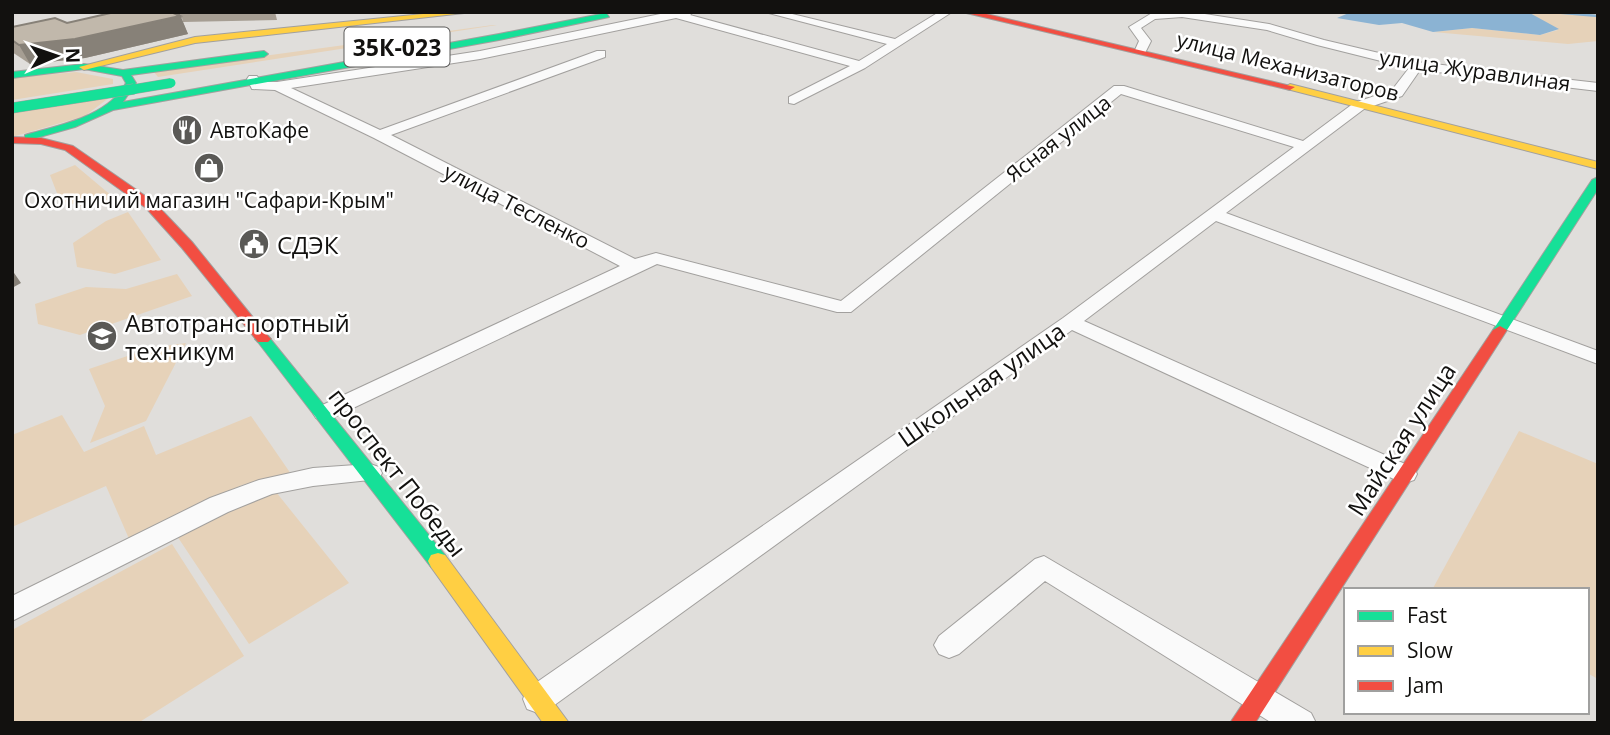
<svg xmlns="http://www.w3.org/2000/svg" width="1610" height="735" viewBox="0 0 1610 735" font-family="'Open Sans',sans-serif">
  <rect width="100%" height="100%" fill="#e0dedb"/>
  <!-- green -->
  <path fill="#e6d2b9" d="M1528,12H1598V41L1568,44L1433,32L1472,28L1540,35L1558,30Z
    M493,25H497L158,77L153,71Z
    M76,72L113,79V84L12,100V78Z
    M110,97L85,116L12,137V113Z
    M75,165L119,202L87,207L60,201L50,175Z
    M128,212L161,260L115,274L77,267L73,243L106,221Z
    M177,274L192,296L80,335L38,324L35,304L86,287L126,289Z
    M186,343L146,421L90,443L105,406L89,369L151,348Z
    M62,415L84,452L144,426L156,455L251,416L291,474L242,485L130,541L106,486L12,527V435Z
    M1519,431L1598,464V679L1587,673V590H1432Z
    M272,487L349,583L249,644L177,536Z
    M172,544L244,656L138,723H12V630Z"/>
  <!-- water -->
  <path fill="#8bb3d3" d="M1351,12H1528L1559,29L1540,35L1472,28L1433,32L1402,23L1379,25L1337,18Z"/>
  <g fill="none" stroke-linecap="round" stroke-linejoin="round">
    <!-- stream -->
    <path stroke="#8bb3d3" stroke-width="2.5" d="M1552,12L1598,16"/>
    <!-- street casing -->
    <g stroke="#a2a09e" stroke-width="2">
      <path id="street" d="M670,12H694L690,15L859,61L887,44L765,12H784L895,39L939,12H952L865,68L794,104L789,103V97L850,66L676,18L480,59L291,88L380,130L597,51H605V57L391,135L635,259L656,253L841,301L1114,86H1124L1303,141L1354,103L1392,90L1409,68L1317,45L1267,30L1182,17L1155,19L1141,28L1151,41L1145,53L1141,54L1135,50L1139,41L1129,27L1152,13L1192,12L1269,24L1324,40L1417,62L1598,83V91L1420,70L1402,96L1364,109L1226,213L1598,351V364L1216,221L1084,321L1414,468L1417,474L1414,480L1405,483L1396,480L1072,330L549,709L538,713L527,709L523,699L527,689L1063,318L1294,147L1121,94L851,312H837L657,264L332,418L324,420L316,418L313,413L316,408L620,266L374,138L275,90L252,89L247,79L249,76H257L261,82H277L480,51Z
        M370,464L379,467L382,473L379,479L313,486L272,494L228,512L12,621V596L210,498L259,480L313,468Z
        M1044,556L1311,713L1316,723H1272L1045,581L959,654L949,658L939,654L934,645L939,636L1035,559Z"/>
    </g>
    <!-- fast casing -->
    <g stroke="#a2a09e" stroke-width="2">
      <path id="fast" d="M606,13L609,17L499,40L113,110L75,127L29,140L25,139V135C59,125 108,117 126,83L122,76L84,69L12,78V72L84,64L123,70L264,51L268,54L264,57L131,75L136,83L123,102L499,34Z
        M1598,177V189L1507,330L1500,334L1495,333L1493,330L1592,180Z
        M263,334L268,336L445,555L448,561L445,567L438,569L431,567L258,342L255,339L258,336Z"/>
    </g>
    <!-- slow casing -->
    <g stroke="#a2a09e" stroke-width="2">
      <path id="slow" d="M443,12H473L195,43L84,70L79,67L195,37Z
        M1290,84L1598,162V169L1287,89L1285,87Z
        M438,553L445,555L569,723H543L431,567L428,561L431,555Z"/>
    </g>
    <!-- jam casing -->
    <g stroke="#a2a09e" stroke-width="2">
      <path id="jam" d="M962,12H978L1295,87L1290,90Z
        M12,137L41,138L73,146L154,202L192,242L268,336L271,339L268,342H258L182,248L146,208L65,150L41,144L12,143Z
        M1500,326L1507,330L1255,723H1230L1493,330Z"/>
    </g>
    <!-- street -->
    <use href="#street" fill="#fafafa" fill-rule="evenodd"/>
    <!-- fast -->
    <use href="#fast" fill="#16e098" fill-rule="evenodd"/>
    <!-- slow -->
    <use href="#slow" fill="#ffcf43" fill-rule="evenodd"/>
    <!-- jam -->
    <use href="#jam" fill="#f24e42" fill-rule="evenodd"/>
    <!-- fast-bridge-far1 casing -->
    <g stroke="#a2a09e" stroke-width="10" stroke-linecap="butt">
      <path id="fast-bridge-far1" d="M123,91L171,83"/>
    </g>
    <!-- fast-bridge casing -->
    <g stroke="#a2a09e" stroke-width="11" stroke-linecap="butt">
      <path id="fast-bridge" d="M12,108L134,89"/>
    </g>
    <!-- fast-bridge-far1 -->
    <use href="#fast-bridge-far1" stroke="#16e098" stroke-width="9"/>
    <!-- fast-bridge -->
    <use href="#fast-bridge" stroke="#16e098" stroke-width="10"/>
  </g>
  <!-- wall -->
  <path fill="#a69e93" d="M115,12H275L277,20L183,22L182,18H181L188,34L85,58L30,64L12,52V27L67,23Z"/>
  <!-- shaded-wall -->
  <path fill="#878178" d="M172,12H179L188,34L85,58L30,64L19,45L174,17Z
    M12,270L21,283L12,288Z"/>
  <!-- building -->
  <path fill="#c1b8ab" stroke="#878178" stroke-width="2" d="M115,12H171L180,16L75,39L19,45L12,40V27L55,18L67,23Z"/>
  <!-- icons -->
  <defs>
    <g id="restaurant-disc" transform="scale(1.575)"><circle r="9.5" fill="#5a5956" stroke="#fff"/><path d="M-5-6h1v4h1v-4h1v4h1v-4h1v5L-1.5 .5V6h-2V.5L-5-1ZM5-6V6H3V1.5H1.5Q1.5-4 5-6Z" fill="#fff"/></g>
    <g id="shop-disc" transform="scale(1.575)"><circle r="9.5" fill="#5a5956" stroke="#fff"/><path d="M-5-2.5h2.3a2.7 3.5 0 0 1 5.4 0H5L5.5 6h-11ZM-1.5-2.5h3a1.5 2.3 0 0 0-3 0Z" fill="#fff"/></g>
    <g id="civic-disc" transform="scale(1.575)"><circle r="9.5" fill="#5a5956" stroke="#fff"/><path d="M-.6-6.5H3V-4.5H.6V-3L4-1V1h2V6H-6V1h2V-1L-.6-3ZM-1.2 2.5V6h2.4V2.5Z" fill="#fff"/></g>
    <g id="university-disc" transform="scale(1.575)"><circle r="9.5" fill="#5a5956" stroke="#fff"/><path d="M0-5L7-2L0 1L-7-2ZM-4 1L0 2.5L4 1V4Q0 6-4 4Z" fill="#fff"/></g>
  </defs>
  <g fill-rule="evenodd">
    <use href="#restaurant-disc" x="187" y="130"/>
    <use href="#shop-disc" x="209" y="168"/>
    <use href="#civic-disc" x="254" y="244"/>
    <use href="#university-disc" x="102" y="336"/>
  </g>
  <g text-anchor="middle" dominant-baseline="central" stroke-width="5" stroke-linejoin="round" paint-order="stroke">
    <!-- far-street labels -->
    <g font-size="21" fill="#12110f" stroke="#fff">
      <text transform="translate(1288 66) rotate(14)">улица Механизаторов</text>
      <text transform="translate(1475 70) rotate(8)">улица Журавлиная</text>
      <text transform="translate(1058 138) rotate(-38)">Ясная улица</text>
      <text transform="translate(517 206) rotate(27)">улица Тесленко</text>
    </g>
    <!-- far-poi labels -->
    <g font-size="21" fill="#12110f" stroke="#fff" text-anchor="start">
      <text x="210" y="130">АвтоКафе</text>
      <text x="209" y="200" text-anchor="middle">Охотничий магазин "Сафари-Крым"</text>
    </g>
    <!-- shield labels -->
    <rect fill="#fff" stroke="#595857" stroke-width="2" x="344.5" y="27.5" width="105" height="39" rx="5"/>
    <g font-size="23" font-weight="bold" fill="#12110f">
      <text x="397" y="47">35К-023</text>
    </g>
    <!-- poi labels -->
    <g font-size="24" fill="#12110f" stroke="#fff" text-anchor="start">
      <text x="277" y="244">СДЭК</text>
      <text x="125" y="322">Автотранспортный<tspan x="125" dy="28">техникум</tspan></text>
    </g>
    <!-- street labels -->
    <g font-size="24" fill="#12110f" stroke="#fff">
      <text transform="translate(981 384) rotate(-35)">Школьная улица</text>
      <text transform="translate(1401 439) rotate(-57)">Майская улица</text>
      <text transform="translate(398 472) rotate(52)">проспект Победы</text>
    </g>
  </g>
  <!-- border -->
  <rect width="1610" height="735" fill="none" stroke="#12110f" stroke-width="28"/>
  <!-- legend -->
  <rect x="1344" y="588" width="245" height="126" fill="#ffffff" stroke="#a0a09f" stroke-width="2"/>
  <rect x="1358" y="611" width="35" height="10" fill="#16e098" stroke="#a0a09f" stroke-width="2"/>
  <text x="1407" y="623" font-size="21" fill="#12110f">Fast</text>
  <rect x="1358" y="646" width="35" height="10" fill="#ffcf43" stroke="#a0a09f" stroke-width="2"/>
  <text x="1407" y="658" font-size="21" fill="#12110f">Slow</text>
  <rect x="1358" y="681" width="35" height="10" fill="#f24e42" stroke="#a0a09f" stroke-width="2"/>
  <text x="1407" y="693" font-size="21" fill="#12110f">Jam</text>
  <!-- north arrow -->
  <g transform="translate(56 56) rotate(88)" stroke="#ffffff" stroke-width="5" paint-order="stroke">
  <path d="M0-5L12 26L0 18L-12 26Z" fill="#12110f"/>
  <text y="-10" font-size="19" font-weight="bold" text-anchor="middle" fill="#12110f">N</text>
  </g>
</svg>
